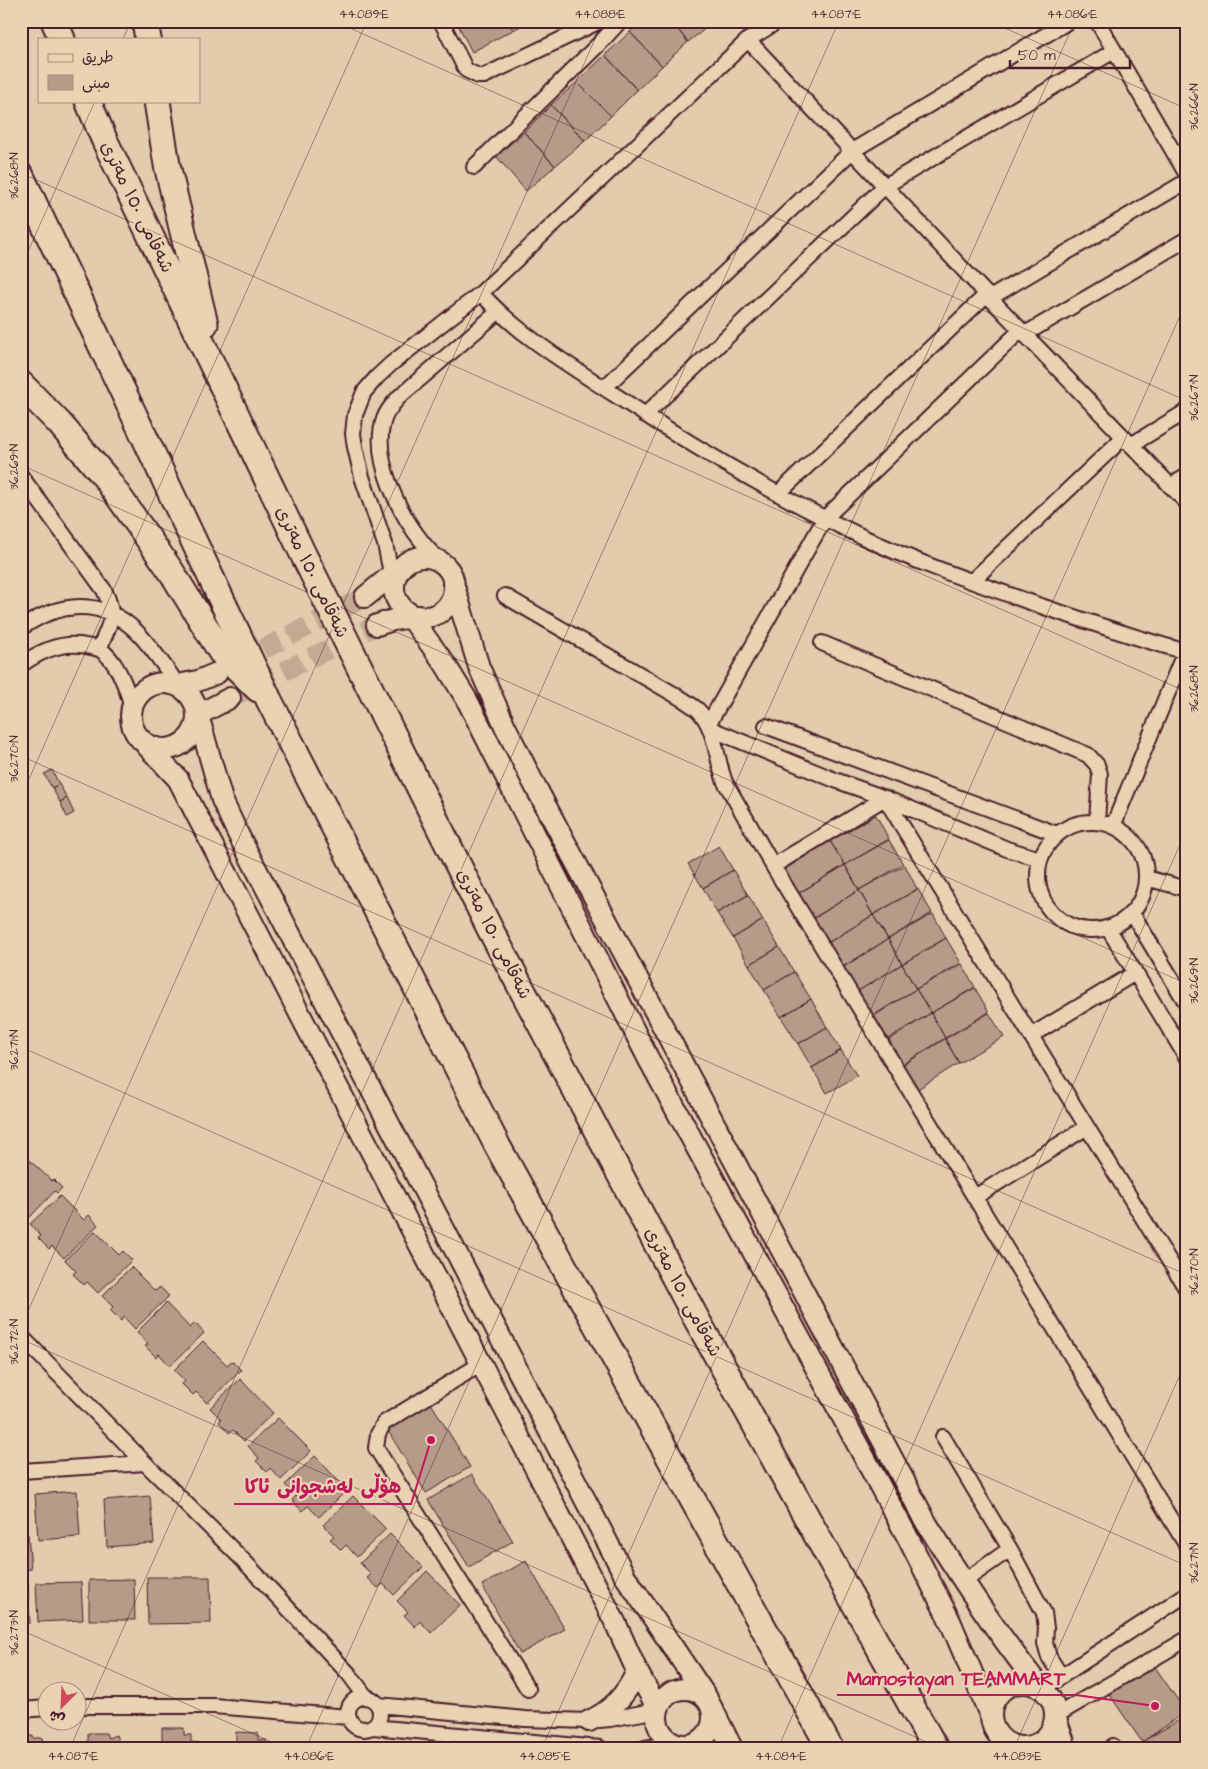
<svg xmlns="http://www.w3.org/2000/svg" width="1208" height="1769" viewBox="0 0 1208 1769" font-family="'Architects Daughter','Playpen Sans Arabic',sans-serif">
  <rect width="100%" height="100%" fill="#e3ccad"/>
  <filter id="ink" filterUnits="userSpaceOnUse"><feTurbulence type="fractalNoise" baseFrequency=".02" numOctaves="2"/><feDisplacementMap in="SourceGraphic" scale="10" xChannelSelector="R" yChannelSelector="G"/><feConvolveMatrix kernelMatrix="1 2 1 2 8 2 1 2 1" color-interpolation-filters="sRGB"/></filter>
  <g filter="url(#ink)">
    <!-- building -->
    <path fill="#b79b89" stroke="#4a1f2b" d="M456,21H509L513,30L472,52Z
      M509,21H531L513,30Z
      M643,21H671L688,42L662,66L630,32Z
      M671,21H713L714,22L688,42Z
      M630,32L662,66L637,90L605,55Z
      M605,55L637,90L611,116L577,82Z
      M577,82L611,116L585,141L551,105Z
      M551,105L585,141L555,166L524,132Z
      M524,132L555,166L526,191L496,156Z
      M52,770L59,784L52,788L44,774Z
      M59,784L67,798L60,802L52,788Z
      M67,798L74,813L67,817L60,802Z
      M876,815L889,839L845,865L830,841Z
      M889,840L903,864L859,890L845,865Z
      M830,841L845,865L797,894L782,871Z
      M719,846L733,870L703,888L688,864Z
      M845,865L859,890L812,919L798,894Z
      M905,865L917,889L873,915L859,890Z
      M733,870L748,895L717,913L703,888Z
      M918,889L932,913L888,939L873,915Z
      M859,890L873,915L826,944L810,921Z
      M748,895L763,920L733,938L717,913Z
      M933,914L946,938L902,964L888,939Z
      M873,915L888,939L841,968L826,944Z
      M763,920L779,947L749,965L733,938Z
      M946,938L961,963L916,989L902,964Z
      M888,939L902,964L855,993L839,970Z
      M779,947L794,972L764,990L749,965Z
      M902,964L916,989L869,1018L855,993Z
      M962,964L975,987L931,1013L916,989Z
      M794,972L811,999L781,1017L764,990Z
      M975,988L989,1012L945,1038L931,1013Z
      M916,989L931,1013L883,1042L868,1020Z
      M811,999L827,1027L798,1044L781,1017Z
      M931,1013L945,1038L898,1067L884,1043Z
      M989,1013L1004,1037L959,1063L945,1039Z
      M827,1027L841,1050L812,1068L798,1044Z
      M945,1039L959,1063L913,1092L898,1068Z
      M841,1050L857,1076L827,1093L812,1068Z
      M27,1158L52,1181L53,1179L62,1188L57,1193L55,1191L29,1218L21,1211V1164Z
      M60,1196L84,1220L89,1215L98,1225L64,1258L52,1246L49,1249L38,1238L41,1236L30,1224Z
      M95,1231L119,1255L123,1251L132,1260L98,1293L87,1282L84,1285L73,1274L76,1271L65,1260Z
      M131,1267L155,1291L160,1287L169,1296L135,1329L124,1317L121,1321L110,1310L113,1307L102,1296Z
      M166,1303L190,1328L195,1323L204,1333L170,1366L159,1354L156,1357L145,1346L148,1344L137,1332Z
      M203,1341L227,1365L232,1361L241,1370L207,1403L196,1392L193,1395L182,1384L185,1381L174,1370Z
      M240,1379L273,1413L244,1441L233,1430L229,1433L219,1422L221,1419L210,1408Z
      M429,1400L470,1467L426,1493L385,1426Z
      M278,1418L311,1451L281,1480L270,1468L267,1472L256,1461L259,1458L248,1446Z
      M315,1456L347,1490L319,1517L308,1506L302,1511L292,1500L296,1496L285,1485Z
      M472,1474L513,1541L469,1567L428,1500Z
      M77,1491L80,1537L38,1540L35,1494Z
      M150,1496L154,1543L107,1547L104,1500Z
      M353,1496L386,1529L357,1557L346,1545L341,1550L330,1539L334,1536L323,1525Z
      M28,1534L31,1569L21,1570V1535Z
      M390,1534L423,1567L394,1595L383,1584L378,1588L367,1578L371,1574L360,1563Z
      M526,1561L565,1629L520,1654L482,1585Z
      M427,1571L460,1605L431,1633L420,1621L415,1627L404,1615L408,1612L397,1601Z
      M147,1577H210L211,1623L148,1624Z
      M134,1579L135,1620H89V1580Z
      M81,1582L83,1620L38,1622L36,1583Z
      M28,1585L30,1623H21V1586Z
      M1151,1661L1186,1712L1142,1742L1107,1691Z
      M1186,1716L1187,1748H1146L1142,1742Z
      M162,1728H184V1735H191V1742L200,1743V1748H162Z
      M236,1732L258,1733V1740H266V1748H236Z
      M88,1733H106L108,1738L116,1735L119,1743H127V1748H88Z
      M21,1736H33V1738H42L44,1745L52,1744V1748H21Z"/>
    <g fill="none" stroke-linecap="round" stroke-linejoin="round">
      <!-- secondary-tunnel -->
      <path stroke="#c4a993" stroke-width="20" stroke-dasharray="20 10" stroke-linecap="butt" d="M236,663L365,597
        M230,698L377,625"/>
      <!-- street casing -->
      <g stroke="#4a1f2b" stroke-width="18">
        <path id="street" d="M441,21L466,70L478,76H484L600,21
          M1097,21L1187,175
          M748,40L990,298L1187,503
          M474,167L601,42L620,21
          M481,293C517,334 569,365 615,395C695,448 778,497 865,538C922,565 982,585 1041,606C1089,622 1138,639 1187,652
          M990,298L1187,181
          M1025,334L1187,239
          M604,388L852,151L1069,21
          M645,415L885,186L1114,51
          M1131,445L1187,411
          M21,476L104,590C117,617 110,623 99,649
          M1170,486L1187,476
          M778,494L987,294
          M444,565C437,558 429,551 423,543C399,513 371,458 384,419C387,410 393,404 399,397L498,312
          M972,581L1124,437
          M394,587L385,544L362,477L355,447L353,434L355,415L364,392L377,377L391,364L481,293L748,40L778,21
          M505,596L684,700C688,703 693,706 697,709C716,727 716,759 725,782L773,866L1187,1546
          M21,628C59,602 101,597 136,631C152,647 165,667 178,685
          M822,643L1088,755L1097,765L1100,774L1097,822
          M21,665C40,651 62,641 86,646C91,647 97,648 101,650C117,661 127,689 132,707
          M708,725L825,518L1021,330
          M766,726L1057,834
          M711,729L835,780L885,798L1007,849L1040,859
          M1038 876a54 54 0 1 1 108 0a54 54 0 1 1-108 0Z
          M1113,826L1185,651
          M773,866L885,798L1187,1290
          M1146,878L1187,889
          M1132,913L1187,1004
          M1108,928L1187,1058
          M1032,1035L1135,973
          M975,1197L1087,1127
          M21,1336L145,1463L244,1561L349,1674L366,1697
          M481,1364L384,1423L378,1434L376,1448L528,1689
          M943,1437L1010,1549L1044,1613L1046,1628L1045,1643L1049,1657L1061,1676
          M21,1471L145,1463
          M963,1582L1010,1549
          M1042,1689L1187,1594
          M348 1713a16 16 0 1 1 32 0a16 16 0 1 1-32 0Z
          M378,1705L525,1719L589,1721L610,1719L658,1710
          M78,1706H214L349,1717
          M21,1710L48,1708
          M1055,1716L1187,1639
          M373,1727L600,1748
          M1113,1746L1114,1748
          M645,1748L675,1743"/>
      </g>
      <!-- secondary casing -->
      <g stroke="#4a1f2b" stroke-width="24">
        <path id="secondary" d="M394 587a30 30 0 1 1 60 0a30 30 0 1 1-60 0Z
          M453,583L479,667L505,726L532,780L927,1524C963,1581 999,1637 1042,1689
          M365,597L399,569
          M406,611L445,664L467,700L648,1058L907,1536L950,1621L990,1715
          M377,625L393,620L420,616
          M131 716a33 33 0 1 1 66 0a33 33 0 1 1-66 0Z
          M178,685L198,681L217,673
          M230,698L198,715L222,800L239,836L625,1576L707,1698
          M146,745L178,779L615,1622L637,1671L658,1709
          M991 1715a32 32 0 1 1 64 0a32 32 0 1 1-64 0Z
          M657 1717a28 28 0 1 1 56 0a28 28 0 1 1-56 0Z
          M713,1710L732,1748
          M1055,1716L1066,1748
          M589,1721C612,1711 627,1694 637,1671"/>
      </g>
      <!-- highway casing -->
      <g stroke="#4a1f2b" stroke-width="29">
        <path id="highway" d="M54,21L62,39
          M145,21L148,39
          M88,101L104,139L304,556L490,929L697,1320L935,1748
          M157,101L167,165L205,324
          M21,176L269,700L498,1147L830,1748
          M21,384L60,424L105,477L171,571L221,652L258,689"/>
      </g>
      <!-- street -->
      <use href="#street" stroke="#e9d3b2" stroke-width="14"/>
      <!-- secondary -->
      <use href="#secondary" stroke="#e9d3b2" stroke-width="20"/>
      <!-- highway -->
      <use href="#highway" stroke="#e9d3b2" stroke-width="25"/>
    </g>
  </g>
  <!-- ticks -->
  <path fill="none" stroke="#4a1f2b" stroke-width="1" stroke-opacity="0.45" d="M334,21L1187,401M989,21L1187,109M123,39L131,21M21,173L1187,692M21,267L95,101M21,465L1187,984M21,756L1187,1275M21,797L367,21M21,1047L1187,1566M21,1327L603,21M21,1339L940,1748M21,1630L285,1748M70,1748L839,21M306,1748L1075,21M542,1748L1187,300M778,1748L1187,829M1014,1748L1187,1359"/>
  <g text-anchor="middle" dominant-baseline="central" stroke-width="4.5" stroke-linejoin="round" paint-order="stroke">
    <!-- street labels -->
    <g font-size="18" fill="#4a1f2b" stroke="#e9d3b2">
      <text transform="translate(137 207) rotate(64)">شەقامی ١٥٠ مەتری</text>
      <text transform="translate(312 572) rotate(64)">شەقامی ١٥٠ مەتری</text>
      <text transform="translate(494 934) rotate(63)">شەقامی ١٥٠ مەتری</text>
      <text transform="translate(683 1292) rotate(62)">شەقامی ١٥٠ مەتری</text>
    </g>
  </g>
  <!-- callouts -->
  <path fill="none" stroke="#c2185b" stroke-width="2" d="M431 1440L411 1504H234M1155 1706L1076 1695H837"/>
  <g fill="#c2185b" stroke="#e9d3b2" stroke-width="2">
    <circle cx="431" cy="1440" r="5"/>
    <circle cx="1155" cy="1706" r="5"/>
  </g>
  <g font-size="19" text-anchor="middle" font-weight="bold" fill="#c2185b" stroke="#e9d3b2" stroke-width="4.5" stroke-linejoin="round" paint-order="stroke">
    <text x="323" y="1493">هۆڵی لەشجوانی ئاکا</text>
    <text x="956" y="1685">Mamostayan TEAMMART</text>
  </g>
  <!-- margin -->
  <rect width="1208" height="1769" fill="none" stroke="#e9d3b2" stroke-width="55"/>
  <!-- legend -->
  <rect x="38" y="38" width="162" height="65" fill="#e9d3b2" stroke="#a98b7c"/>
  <rect x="48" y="54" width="25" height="8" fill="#e9d3b2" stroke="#a98b7c"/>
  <text x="82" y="62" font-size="15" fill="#4a1f2b">طريق</text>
  <rect x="48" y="75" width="25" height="15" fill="#b79b89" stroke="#a98b7c"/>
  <text x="82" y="88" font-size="15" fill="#4a1f2b">مبنى</text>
  <!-- north arrow -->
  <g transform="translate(62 1706) rotate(204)"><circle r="24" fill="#e9d3b2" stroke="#a98b7c"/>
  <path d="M0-4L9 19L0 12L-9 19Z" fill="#d1495b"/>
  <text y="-8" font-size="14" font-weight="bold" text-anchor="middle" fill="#4a1f2b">ش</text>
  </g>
  <!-- scale -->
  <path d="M1010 60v8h120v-8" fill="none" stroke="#4a1f2b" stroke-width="2.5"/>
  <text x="1018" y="60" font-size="15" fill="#4a1f2b" stroke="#e9d3b2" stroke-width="4" paint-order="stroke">50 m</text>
  <rect x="28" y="28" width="1152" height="1714" fill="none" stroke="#4a1f2b" stroke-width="2"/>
  <g font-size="12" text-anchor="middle" fill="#4a1f2b">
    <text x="364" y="18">44.089°E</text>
    <text x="600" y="18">44.088°E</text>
    <text x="836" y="18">44.087°E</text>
    <text x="1072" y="18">44.086°E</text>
    <text transform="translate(1194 107) rotate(-90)" y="4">36.266°N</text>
    <text transform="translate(14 176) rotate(-90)" y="4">36.268°N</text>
    <text transform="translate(1194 398) rotate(-90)" y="4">36.267°N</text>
    <text transform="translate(14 467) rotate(-90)" y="4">36.269°N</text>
    <text transform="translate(1194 689) rotate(-90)" y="4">36.268°N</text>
    <text transform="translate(14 759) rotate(-90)" y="4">36.270°N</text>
    <text transform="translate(1194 981) rotate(-90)" y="4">36.269°N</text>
    <text transform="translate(14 1050) rotate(-90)" y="4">36.271°N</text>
    <text transform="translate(1194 1272) rotate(-90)" y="4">36.270°N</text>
    <text transform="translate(14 1342) rotate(-90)" y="4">36.272°N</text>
    <text transform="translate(1194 1563) rotate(-90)" y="4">36.271°N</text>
    <text transform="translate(14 1633) rotate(-90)" y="4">36.273°N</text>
    <text x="73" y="1760">44.087°E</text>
    <text x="309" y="1760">44.086°E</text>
    <text x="545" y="1760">44.085°E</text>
    <text x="781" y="1760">44.084°E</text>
    <text x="1017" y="1760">44.083°E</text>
  </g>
</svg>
